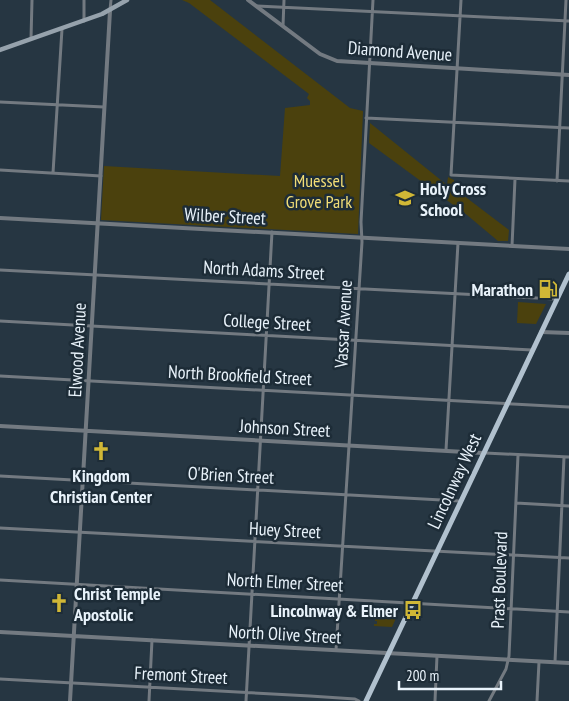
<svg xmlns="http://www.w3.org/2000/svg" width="569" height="701" viewBox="0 0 569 701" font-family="'PT Sans Narrow',sans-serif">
  <rect width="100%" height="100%" fill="#263642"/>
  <!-- green -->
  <path fill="#4b410d" d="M182,0H210L350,108L363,111L358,234L101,220L104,166L280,176L285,108L310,105V101L307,98L309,94L189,3Z
    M370,123L447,185L448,177L454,180L455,189L509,230L508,241H498L467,215L369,143Z
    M518,302L546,304L536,324L517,323Z
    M375,615L397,616L392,627L374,626V624H377V621H375Z"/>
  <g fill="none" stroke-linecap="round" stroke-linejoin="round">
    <!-- minor -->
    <path stroke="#737a81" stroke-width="3" d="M84,0V21
      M461,0L451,175L569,181
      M257,6L569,21
      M110,10L111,0
      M283,26L284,0
      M31,39L32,0
      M0,102L104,107
      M366,118L569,128
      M0,170L101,176
      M53,173L62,29
      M557,181L566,0
      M512,246L515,179
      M0,270L556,299
      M0,321L532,350
      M0,376L569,407
      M446,450L458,243
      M485,453L569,457
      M0,476L460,501
      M516,503L569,506
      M0,528L569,558
      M0,580L569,612
      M336,650L362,242L361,222L373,0
      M555,662L564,457
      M0,679L310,696L355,699L359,701
      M149,701L152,640
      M246,701L272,232
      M435,701L437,656
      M489,701L506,669L509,656L518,455
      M537,701L539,662"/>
    <!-- tertiary -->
    <path stroke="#737a81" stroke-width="4" d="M248,0L320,54L337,61L569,75
      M0,218L569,249
      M541,332L569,333
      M0,426L483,453
      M0,632L569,663
      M70,701L110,11"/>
    <!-- secondary -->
    <path stroke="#96a2ac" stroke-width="4.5" d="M0,50L102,14L127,0"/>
    <!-- primary -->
    <path stroke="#b1c1ce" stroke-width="5" d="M366,701L569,274"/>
  </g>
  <!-- icons -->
  <defs>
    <g id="school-bare" transform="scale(1.5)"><path d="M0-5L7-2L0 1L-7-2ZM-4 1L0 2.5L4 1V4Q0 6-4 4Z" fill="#d0b736" stroke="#1d2c37" stroke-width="2.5" paint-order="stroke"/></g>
    <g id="fuel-bare" transform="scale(1.5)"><path d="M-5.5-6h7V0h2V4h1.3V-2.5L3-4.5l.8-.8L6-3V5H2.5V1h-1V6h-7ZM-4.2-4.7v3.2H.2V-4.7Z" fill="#d0b736" stroke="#1d2c37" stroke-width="2.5" paint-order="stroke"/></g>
    <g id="church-bare" transform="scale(1.5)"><path d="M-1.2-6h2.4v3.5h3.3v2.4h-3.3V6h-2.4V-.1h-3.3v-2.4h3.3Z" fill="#d0b736" stroke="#1d2c37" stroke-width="2.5" paint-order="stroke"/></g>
    <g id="bus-bare" transform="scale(1.5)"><path d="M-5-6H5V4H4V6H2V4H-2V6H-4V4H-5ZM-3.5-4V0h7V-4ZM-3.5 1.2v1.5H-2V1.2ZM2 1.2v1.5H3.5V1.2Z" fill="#d0b736" stroke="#1d2c37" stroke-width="2.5" paint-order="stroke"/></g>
  </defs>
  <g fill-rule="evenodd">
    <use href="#school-bare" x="405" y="198"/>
    <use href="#fuel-bare" x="548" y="289"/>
    <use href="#church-bare" x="101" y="451"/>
    <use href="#church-bare" x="59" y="603"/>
    <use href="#bus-bare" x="413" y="610"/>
  </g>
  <g text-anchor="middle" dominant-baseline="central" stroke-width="5" stroke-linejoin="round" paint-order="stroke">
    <!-- street labels -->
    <g font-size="18" fill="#e9f3fb" stroke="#1d2c37">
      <text transform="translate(400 51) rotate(4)">Diamond Avenue</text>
      <text transform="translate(225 216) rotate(3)">Wilber Street</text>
      <text transform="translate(264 270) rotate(3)">North Adams Street</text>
      <text transform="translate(267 322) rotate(3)">College Street</text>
      <text transform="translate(343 324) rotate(-87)">Vassar Avenue</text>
      <text transform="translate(77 350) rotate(-87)">Elwood Avenue</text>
      <text transform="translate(240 375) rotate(3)">North Brookfield Street</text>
      <text transform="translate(285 428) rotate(3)">Johnson Street</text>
      <text transform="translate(231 475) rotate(3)">O'Brien Street</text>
      <text transform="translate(454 481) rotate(-65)">Lincolnway West</text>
      <text transform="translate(285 530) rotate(3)">Huey Street</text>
      <text transform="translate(499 580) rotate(-88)">Prast Boulevard</text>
      <text transform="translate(285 582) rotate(3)">North Elmer Street</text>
      <text transform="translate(285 634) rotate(3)">North Olive Street</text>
      <text transform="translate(181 675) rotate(3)">Fremont Street</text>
    </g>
    <!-- park labels -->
    <g font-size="18" fill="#f2dd76" stroke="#1d2c37">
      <text x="319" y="180">Muessel<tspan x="319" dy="21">Grove Park</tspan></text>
    </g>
    <!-- poi labels -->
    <g font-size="18" font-weight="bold" fill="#e9f3fb" stroke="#1d2c37" text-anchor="start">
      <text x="420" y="188">Holy Cross<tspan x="420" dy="21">School</tspan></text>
      <text x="533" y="289" text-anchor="end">Marathon</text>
      <text x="101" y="475" text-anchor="middle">Kingdom<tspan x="101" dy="21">Christian Center</tspan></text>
      <text x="74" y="593">Christ Temple<tspan x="74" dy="21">Apostolic</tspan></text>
      <text x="398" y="610" text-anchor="end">Lincolnway &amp; Elmer</text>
    </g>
  </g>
  <!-- scale -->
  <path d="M399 681v8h102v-8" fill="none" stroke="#e9f3fb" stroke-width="2.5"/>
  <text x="406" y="681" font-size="15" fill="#e9f3fb" stroke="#1d2c37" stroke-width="4" paint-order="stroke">200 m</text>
</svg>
